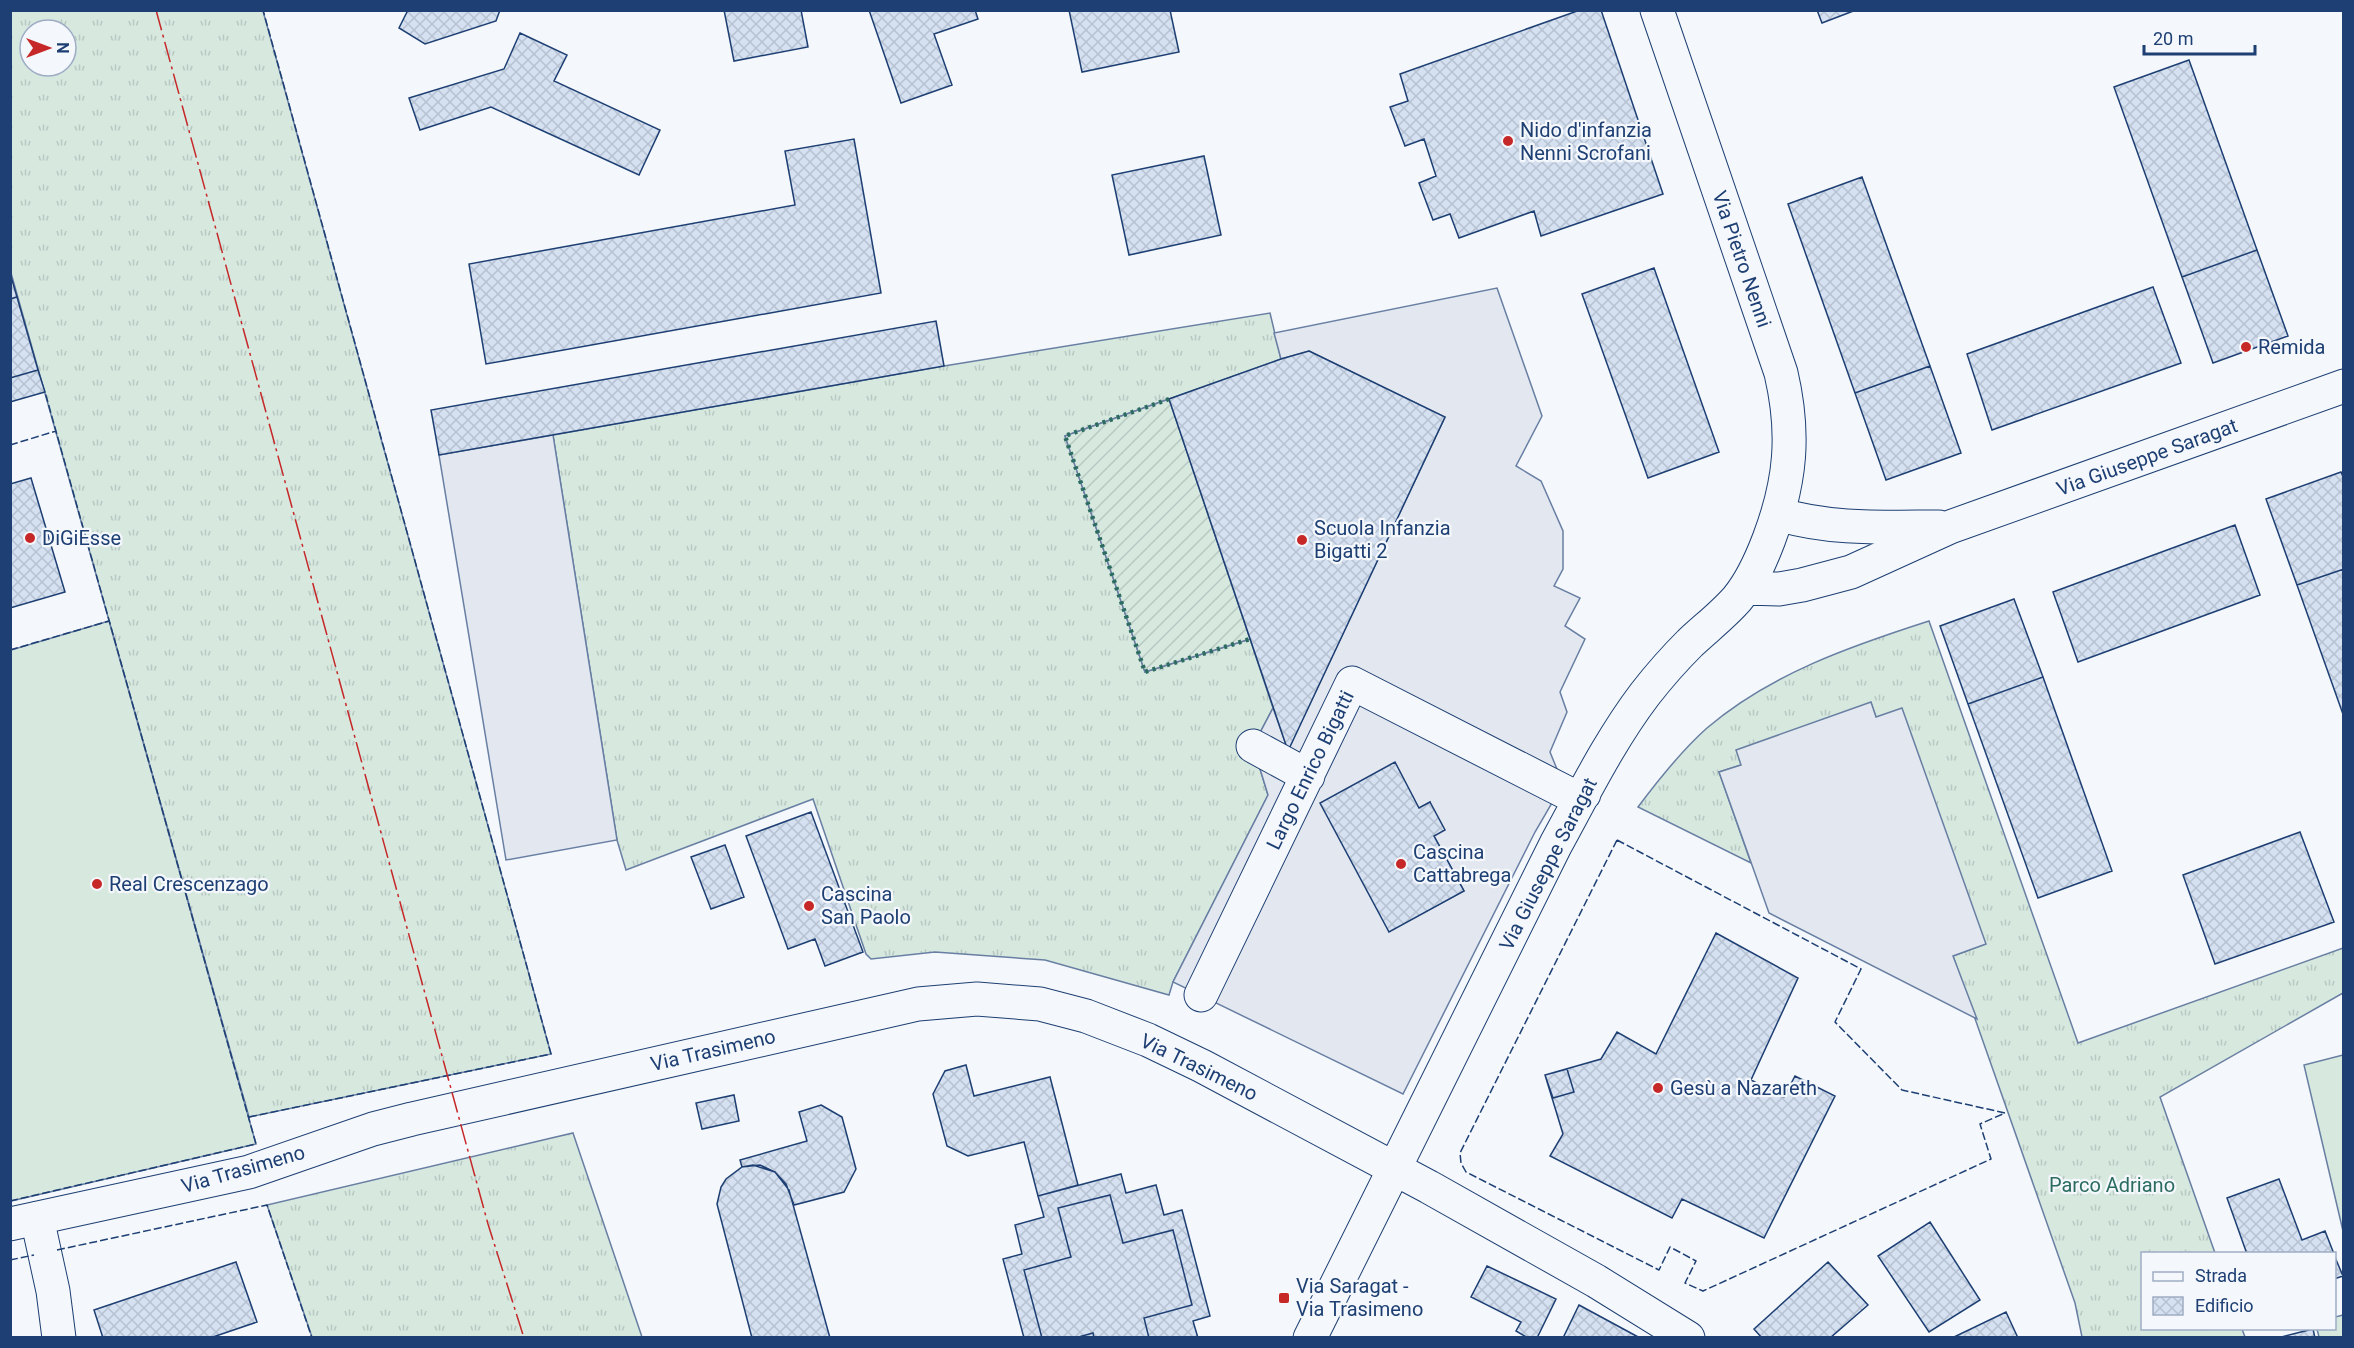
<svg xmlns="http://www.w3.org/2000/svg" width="2354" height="1348" viewBox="0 0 2354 1348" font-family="Roboto,sans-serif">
  <defs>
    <pattern id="grass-tufts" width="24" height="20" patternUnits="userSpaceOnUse" patternTransform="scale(1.5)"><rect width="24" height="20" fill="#d7e8df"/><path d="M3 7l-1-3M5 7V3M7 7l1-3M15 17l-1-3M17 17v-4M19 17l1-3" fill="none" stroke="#b8c8c3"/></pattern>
    <pattern id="garden-furrows" width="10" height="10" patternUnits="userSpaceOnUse" patternTransform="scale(1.5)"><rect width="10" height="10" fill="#d7e8df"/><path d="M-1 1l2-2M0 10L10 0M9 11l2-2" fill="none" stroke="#b8c8c3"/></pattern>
    <pattern id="building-cross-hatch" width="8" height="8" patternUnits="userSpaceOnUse" patternTransform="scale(1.5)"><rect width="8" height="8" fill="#d5e0f0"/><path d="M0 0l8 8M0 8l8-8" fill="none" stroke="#b6c1d1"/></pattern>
  </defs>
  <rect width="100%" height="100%" fill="#f4f7fb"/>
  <!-- grass -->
  <path fill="url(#grass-tufts)" stroke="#687fa3" stroke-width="1.5" fill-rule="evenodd" d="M11,11H263L551,1054L249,1117L11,273ZM30,30H66V66H30Z
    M1270,313L1281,359L1065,436L1145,672L1250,639L1273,708L1253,746L1268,795L1173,982L1169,995L1045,960L935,952L871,959L866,954L813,799L626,870L617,840L553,435L944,366Z
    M1929,621L2078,1043L2343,948V993L2160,1097L2215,1253L2142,1254V1328L2242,1329L2245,1337H2082L2075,1303L1953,956L1985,944L1876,717L1871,703L1741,765L1719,772L1751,863L1638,807C1659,779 1681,751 1707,728C1770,674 1851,646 1929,621Z
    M573,1133L642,1337H312L267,1205Z"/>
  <!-- garden -->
  <path fill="url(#garden-furrows)" stroke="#687fa3" stroke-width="1.5" d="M1169,399L1250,639L1145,672L1065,436Z"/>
  <!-- pitch -->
  <path fill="#d7e8df" stroke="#687fa3" stroke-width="1.5" d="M109,621L256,1144L11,1201V650Z
    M2343,1055H2344L2343,1231L2304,1065Z
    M2343,1315V1337H2319L2317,1329L2334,1328L2335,1317Z"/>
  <!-- parking -->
  <path fill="#e3e8f0" stroke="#687fa3" stroke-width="1.5" fill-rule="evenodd" d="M1497,288L1542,416L1516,466L1541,481L1563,531V569L1554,586L1580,598L1565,626L1585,639L1560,692L1567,712L1550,752L1563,784L1535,832L1403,1094L1173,982L1268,795L1253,746L1273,708L1288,750L1445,417L1309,351L1281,359L1274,333ZM1430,802L1434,836L1464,891L1389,931L1419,808Z
    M553,435L617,840L506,860L439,455Z
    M1871,702L1876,717L1902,708L1986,944L1953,956L1977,1019L1769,913L1719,772L1741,765L1736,750Z"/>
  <!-- building -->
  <path fill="url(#building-cross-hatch)" stroke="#1d3f73" stroke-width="1.5" d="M408,10H500L496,21L425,44L399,28Z
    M724,10H801L808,47L734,61Z
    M869,10H975L978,19L934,34L952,85L901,103Z
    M1069,10H1170L1179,52L1082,72Z
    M1580,10H1601L1663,194L1541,236L1534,211L1459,238L1450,214L1433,220L1419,183L1436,176L1424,139L1405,146L1390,107L1408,101L1400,74Z
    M1817,10H1856L1822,23Z
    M520,33L567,55L554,81L660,130L639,175L491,107L420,130L409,98L504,69Z
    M2189,60L2257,250L2182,277L2114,87Z
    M854,139L881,293L486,364L469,264L795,205L785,151Z
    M1204,156L1221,235L1129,255L1112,175Z
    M1862,177L1930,366L1855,393L1788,204Z
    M2257,250L2288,336L2213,363L2182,277Z
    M1654,268L1719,452L1648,478L1582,294Z
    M10,273L17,297L10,299Z
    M2153,287L2181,363L1992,430L1967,354Z
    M17,297L38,370L10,378V299Z
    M936,321L944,366L439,455L431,410Z
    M1309,351L1445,417L1288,751L1169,399L1281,359Z
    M1930,366L1961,453L1886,480L1855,393Z
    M38,370L45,392L10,402V378Z
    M2341,472L2344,479V569L2297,585L2266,499Z
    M31,478L65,592L10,608V484Z
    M2235,525L2260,595L2078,662L2053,592Z
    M2344,569V717L2297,585Z
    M2014,599L2043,677L1968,704L1940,626Z
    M2043,677L2112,871L2038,898L1968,704Z
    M1395,762L1419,808L1430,802L1445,830L1434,836L1464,891L1389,932L1320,803Z
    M811,812L863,952L825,966L815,939L788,949L746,836Z
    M2300,832L2334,922L2215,964L2183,875Z
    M725,845L744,897L711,909L691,857Z
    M1716,933L1798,978L1751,1080L1784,1097L1795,1076L1835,1096L1764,1238L1682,1199L1672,1218L1550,1156L1563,1134L1545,1075L1601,1059L1617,1032L1656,1054Z
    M966,1065L974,1096L1050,1077L1078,1185L1038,1196L1024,1142L968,1156L947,1146L933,1094L945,1071Z
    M1567,1069L1574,1092L1553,1098L1545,1075Z
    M734,1095L739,1121L702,1129L696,1103Z
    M821,1105L842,1117L856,1169L844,1192L794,1205L786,1184L775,1172L760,1165L742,1167L740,1160L807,1141L799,1112Z
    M753,1165L775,1172L789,1190L830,1338H752L717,1204L721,1187L726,1179L742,1167Z
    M1121,1174L1126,1193L1156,1185L1164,1215L1182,1210L1210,1316L1193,1321L1198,1338H1024L1003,1259L1022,1254L1015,1225L1044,1217L1038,1196Z
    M2279,1179L2302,1240L2325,1231L2334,1254H2247L2227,1198Z
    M1110,1195L1123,1243L1173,1230L1192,1305L1144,1318L1149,1338H1094L1093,1333L1075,1338H1042L1024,1270L1071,1257L1058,1208Z
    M1930,1222L1980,1300L1929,1332L1878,1256Z
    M2334,1255L2343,1276L2334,1279Z
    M236,1262L257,1322L210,1338H103L94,1310Z
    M1828,1262L1868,1305L1830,1338H1762L1754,1329Z
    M1487,1266L1556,1299L1537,1338H1528L1516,1331L1521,1322L1471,1297Z
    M1579,1305L1640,1338H1563Z
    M2006,1312L2018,1338H1952Z
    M2313,1329L2315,1338H2281V1337Z"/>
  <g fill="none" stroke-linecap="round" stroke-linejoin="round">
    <!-- minor casing -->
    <g stroke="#1d3f73" stroke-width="35">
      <path id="minor" d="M1778,514C1830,530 1885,527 1939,527
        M1745,588L1779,589L1802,585L1851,572L1950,527L2344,386
        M1253,746L1308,776
        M1201,995L1352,683L1579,799L1584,794
        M37,1218L53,1291L59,1338
        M10,1224L249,1172L373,1129L412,1119L918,1004L977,999L1040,1004L1086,1016L1148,1040L1202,1066L1429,1187L1596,1281L1688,1338
        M1310,1338L1556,844C1584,793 1610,740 1645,694C1659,676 1674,659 1690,643C1706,628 1723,615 1737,599C1752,581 1761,560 1769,539C1791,481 1795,433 1781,373L1657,10"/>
    </g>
    <!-- minor -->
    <use href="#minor" stroke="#f4f7fb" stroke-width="33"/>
    <!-- hedge -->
    <path stroke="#2c6c60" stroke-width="4.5" stroke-dasharray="3 4.5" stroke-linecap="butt" d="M1169,399L1065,436L1145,672L1250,639"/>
    <!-- fence -->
    <path stroke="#1d3f73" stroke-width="1.5" stroke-dasharray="8 3" stroke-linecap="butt" d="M10,445L56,431
      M10,650L109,621
      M1617,840L1861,969L1835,1022L1902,1090L2005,1113L1980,1124L1991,1159L1703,1291L1685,1283L1696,1261L1670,1247L1659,1270L1466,1172L1461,1163L1460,1153Z
      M249,1117L551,1054L263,10
      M10,1201L256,1144L45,392
      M57,1250L267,1205L312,1338
      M10,1260L34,1255"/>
    <!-- power -->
    <path stroke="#c62828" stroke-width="1.5" stroke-dasharray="21 4.5 3 4.5" stroke-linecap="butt" d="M156,10L488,1224L524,1338"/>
  </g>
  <!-- markers -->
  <g fill="#c62828" stroke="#f4f7fb" stroke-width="2">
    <circle cx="1508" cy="141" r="6"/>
    <circle cx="2246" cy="347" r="6"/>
    <circle cx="30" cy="538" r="6"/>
    <circle cx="1302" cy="540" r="6"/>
    <circle cx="1401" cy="864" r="6"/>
    <circle cx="97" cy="884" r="6"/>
    <circle cx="809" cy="906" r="6"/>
    <circle cx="1658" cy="1088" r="6"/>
    <rect x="1278" y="1292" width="12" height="12" rx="3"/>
  </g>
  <g text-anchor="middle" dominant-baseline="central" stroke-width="4.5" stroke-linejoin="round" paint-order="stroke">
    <!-- poi labels -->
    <g font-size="20" fill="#1d3f73" stroke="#f4f7fb" text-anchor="start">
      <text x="1520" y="130">Nido d'infanzia<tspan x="1520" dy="23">Nenni Scrofani</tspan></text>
      <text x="2258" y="347">Remida</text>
      <text x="1314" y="528">Scuola Infanzia<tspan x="1314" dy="23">Bigatti 2</tspan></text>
      <text x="42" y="538">DiGiEsse</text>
      <text x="1413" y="852">Cascina<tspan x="1413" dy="23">Cattabrega</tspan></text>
      <text x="109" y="884">Real Crescenzago</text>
      <text x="821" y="894">Cascina<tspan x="821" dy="23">San Paolo</tspan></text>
      <text x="1670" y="1088">Gesù a Nazareth</text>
      <text x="1296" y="1286">Via Saragat -<tspan x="1296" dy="23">Via Trasimeno</tspan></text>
    </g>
    <!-- street labels -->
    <g font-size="20" fill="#1d3f73" stroke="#f4f7fb">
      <text transform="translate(1742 259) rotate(71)">Via Pietro Nenni</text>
      <text transform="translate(2147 457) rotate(-20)">Via Giuseppe Saragat</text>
      <text transform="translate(1310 770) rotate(-64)">Largo Enrico Bigatti</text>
      <text transform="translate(1548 864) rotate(-63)">Via Giuseppe Saragat</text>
      <text transform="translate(713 1050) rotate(-13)">Via Trasimeno</text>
      <text transform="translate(1199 1067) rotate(26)">Via Trasimeno</text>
      <text transform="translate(243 1169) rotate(-16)">Via Trasimeno</text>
    </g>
    <!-- park labels -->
    <g font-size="20" fill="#2c6c60" stroke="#f4f7fb">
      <text x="2112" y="1185">Parco Adriano</text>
    </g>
  </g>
  <!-- border -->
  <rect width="2354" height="1348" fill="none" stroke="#1d3f73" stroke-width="24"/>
  <!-- legend -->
  <rect x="2141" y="1252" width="195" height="78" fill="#f4f7fb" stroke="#9eadc5" stroke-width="1.5"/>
  <rect x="2153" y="1272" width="30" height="9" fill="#f4f7fb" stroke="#9eadc5" stroke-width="1.5"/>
  <text x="2195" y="1282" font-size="18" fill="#1d3f73">Strada</text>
  <rect x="2153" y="1297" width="30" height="18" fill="url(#building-cross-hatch)" stroke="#9eadc5" stroke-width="1.5"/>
  <text x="2195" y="1312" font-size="18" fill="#1d3f73">Edificio</text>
  <!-- north arrow -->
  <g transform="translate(48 48) rotate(90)"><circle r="28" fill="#f4f7fb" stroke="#9eadc5" stroke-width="1.5"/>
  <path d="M0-4.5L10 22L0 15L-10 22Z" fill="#c62828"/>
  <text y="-9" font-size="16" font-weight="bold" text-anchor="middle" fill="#1d3f73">N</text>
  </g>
  <!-- scale -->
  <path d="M2144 45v9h111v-9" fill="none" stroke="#1d3f73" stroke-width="3"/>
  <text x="2153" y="45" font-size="18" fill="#1d3f73" stroke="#f4f7fb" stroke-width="4.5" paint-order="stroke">20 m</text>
</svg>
